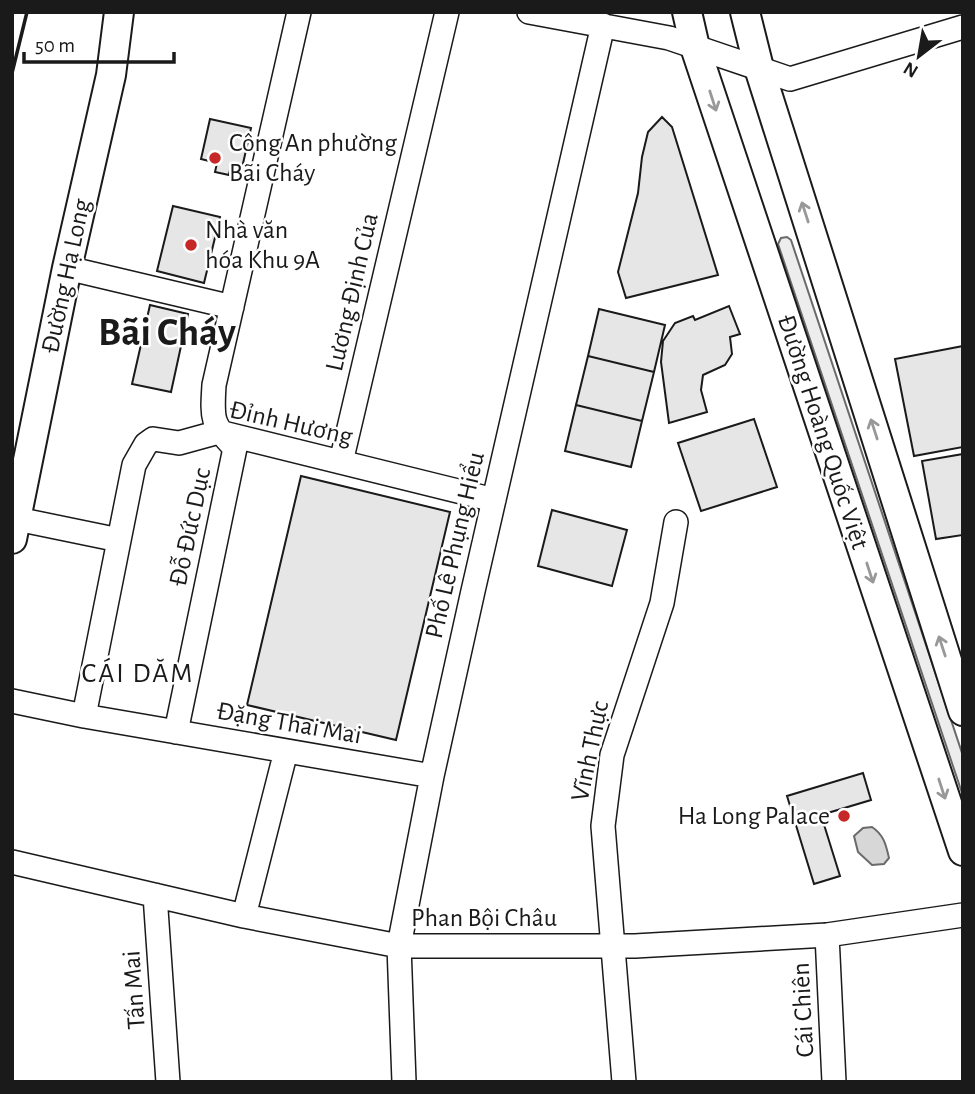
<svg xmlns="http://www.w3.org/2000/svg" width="975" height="1094" viewBox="0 0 975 1094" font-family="'Alegreya Sans',sans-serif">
  <rect width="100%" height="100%" fill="#fff"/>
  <!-- green -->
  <path fill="#ededed" stroke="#6a6a6a" stroke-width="2" d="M787,237L791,240L963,756V796L778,244L781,238Z"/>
  <!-- water -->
  <path fill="#d7d7d7" stroke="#6a6a6a" stroke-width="2" d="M872,827C884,835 886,845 889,858L884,864L872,865L858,852L854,836L863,828Z"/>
  <!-- building -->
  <path fill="#e6e6e6" stroke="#1a1a1a" stroke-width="2" d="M662,117L672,127L718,275L626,298L618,272L638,193L642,157L648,132Z
    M210,119L251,128L242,168L231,165L229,175L215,172L217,163L201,159Z
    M173,206L220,217L204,283L157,271Z
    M150,305L188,314L171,392L132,384Z
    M729,306L740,334L730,337L732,354L725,365L703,375L701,390L707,412L669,423L661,362L663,341L675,323L693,316L695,320Z
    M599,309L665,325L654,372L588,356Z
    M963,346V447L914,456L895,359Z
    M588,356L654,372L642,421L576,405Z
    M576,405L642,421L631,467L565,451Z
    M754,419L777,487L701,511L678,443Z
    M963,454V535L936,539L922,461Z
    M301,476L450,512L396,740L247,705Z
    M552,510L627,530L612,586L538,566Z
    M863,773L871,800L821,815L840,876L814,884L787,796Z"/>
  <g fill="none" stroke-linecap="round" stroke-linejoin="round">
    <!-- minor casing -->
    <g stroke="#1a1a1a" stroke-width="26">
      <path id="minor" d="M529,12L669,38L790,79L963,27
        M67,268L232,307
        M341,462L447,12
        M17,519L119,540
        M12,701L84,716L432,776
        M84,716L134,465L146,444L153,439L179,443L219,432L494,500
        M176,732L235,448C211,424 212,418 214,385L299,12
        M12,862L244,916L399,946H635L827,935L963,915
        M155,895L168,1082
        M244,916L286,751
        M827,935L834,1082
        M404,1082L399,946L432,776L473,591L603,25
        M624,1082L603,826L612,755L662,603L676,522"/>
    </g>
    <!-- major casing -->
    <g stroke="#1a1a1a" stroke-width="32">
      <path id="major" d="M687,12L695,47L963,851
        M745,12L759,68L963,711
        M12,539L67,268L111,75L119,12"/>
    </g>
    <!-- minor -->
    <use href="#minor" stroke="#fff" stroke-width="23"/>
    <!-- major -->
    <use href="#major" stroke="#fff" stroke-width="28"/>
    <!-- fence -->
    <path stroke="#1a1a1a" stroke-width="2" stroke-dasharray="9 3.5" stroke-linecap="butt" d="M650,12H654"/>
    <!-- wall -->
    <path stroke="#1a1a1a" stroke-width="3.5" d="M12,73L27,12"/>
  </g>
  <!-- one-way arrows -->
  <defs><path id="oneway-shaft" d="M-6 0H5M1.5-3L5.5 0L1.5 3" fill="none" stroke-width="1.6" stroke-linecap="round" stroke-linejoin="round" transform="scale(1.75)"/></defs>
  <g stroke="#989898">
    <use href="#oneway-shaft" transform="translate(713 101) rotate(72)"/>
    <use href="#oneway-shaft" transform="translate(805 212) rotate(-108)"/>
    <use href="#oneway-shaft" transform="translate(874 429) rotate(-108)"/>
    <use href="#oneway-shaft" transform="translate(870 573) rotate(72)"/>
    <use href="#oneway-shaft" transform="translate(942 646) rotate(-108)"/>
    <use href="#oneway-shaft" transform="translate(942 789) rotate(72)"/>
  </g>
  <!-- markers -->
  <g fill="#c62828" stroke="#fff" stroke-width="2.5">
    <circle cx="215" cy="158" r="7"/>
    <circle cx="191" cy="245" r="7"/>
    <circle cx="844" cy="816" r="7"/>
  </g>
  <g text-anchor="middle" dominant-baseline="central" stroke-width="5" stroke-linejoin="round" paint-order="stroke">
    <!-- poi labels -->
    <g font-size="26" fill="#1a1a1a" stroke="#fff" text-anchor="start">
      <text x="229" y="143">Công An phường<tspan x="229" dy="30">Bãi Cháy</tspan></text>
      <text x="205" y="230">Nhà văn<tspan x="205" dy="30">hóa Khu 9A</tspan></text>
      <text x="830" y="816" text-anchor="end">Ha Long Palace</text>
    </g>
    <!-- street labels -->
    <g font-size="26" fill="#1a1a1a" stroke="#fff">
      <text transform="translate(66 276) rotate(-78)">Đường Hạ Long</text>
      <text transform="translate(352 292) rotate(-77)">Lương Định Của</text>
      <text transform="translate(291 423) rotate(13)">Đỉnh Hương</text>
      <text transform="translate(823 432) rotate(72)">Đường Hoàng Quốc Việt</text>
      <text transform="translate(190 527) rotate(-78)">Đỗ Đức Dục</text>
      <text transform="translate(455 545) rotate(-77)">Phố Lê Phụng Hiểu</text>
      <text transform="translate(289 723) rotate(10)">Đặng Thai Mai</text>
      <text transform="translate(590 751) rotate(-78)">Vĩnh Thực</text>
      <text x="484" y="918">Phan Bội Châu</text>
      <text transform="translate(134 990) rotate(-94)">Tấn Mai</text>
      <text transform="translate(803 1010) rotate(-93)">Cái Chiên</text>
    </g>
    <!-- neighbourhood labels -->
    <g font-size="28" letter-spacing="2" fill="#1a1a1a" stroke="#fff">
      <text x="138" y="674">CÁI DĂM</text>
    </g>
    <!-- town labels -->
    <g font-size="40" font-weight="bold" fill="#1a1a1a" stroke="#fff">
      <text x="167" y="333">Bãi Cháy</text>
    </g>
  </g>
  <!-- border -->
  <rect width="975" height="1094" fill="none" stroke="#1a1a1a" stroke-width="28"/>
  <!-- north arrow -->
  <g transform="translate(919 56) rotate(211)" stroke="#ffffff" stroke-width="5" paint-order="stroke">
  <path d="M0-5L12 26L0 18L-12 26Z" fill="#1a1a1a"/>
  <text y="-10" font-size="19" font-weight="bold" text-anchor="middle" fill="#1a1a1a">N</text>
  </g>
  <!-- scale -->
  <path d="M24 52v10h150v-10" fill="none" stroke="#1a1a1a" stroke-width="3.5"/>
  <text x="35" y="52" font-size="21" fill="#1a1a1a" stroke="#ffffff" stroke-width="5" paint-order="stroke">50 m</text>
</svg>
